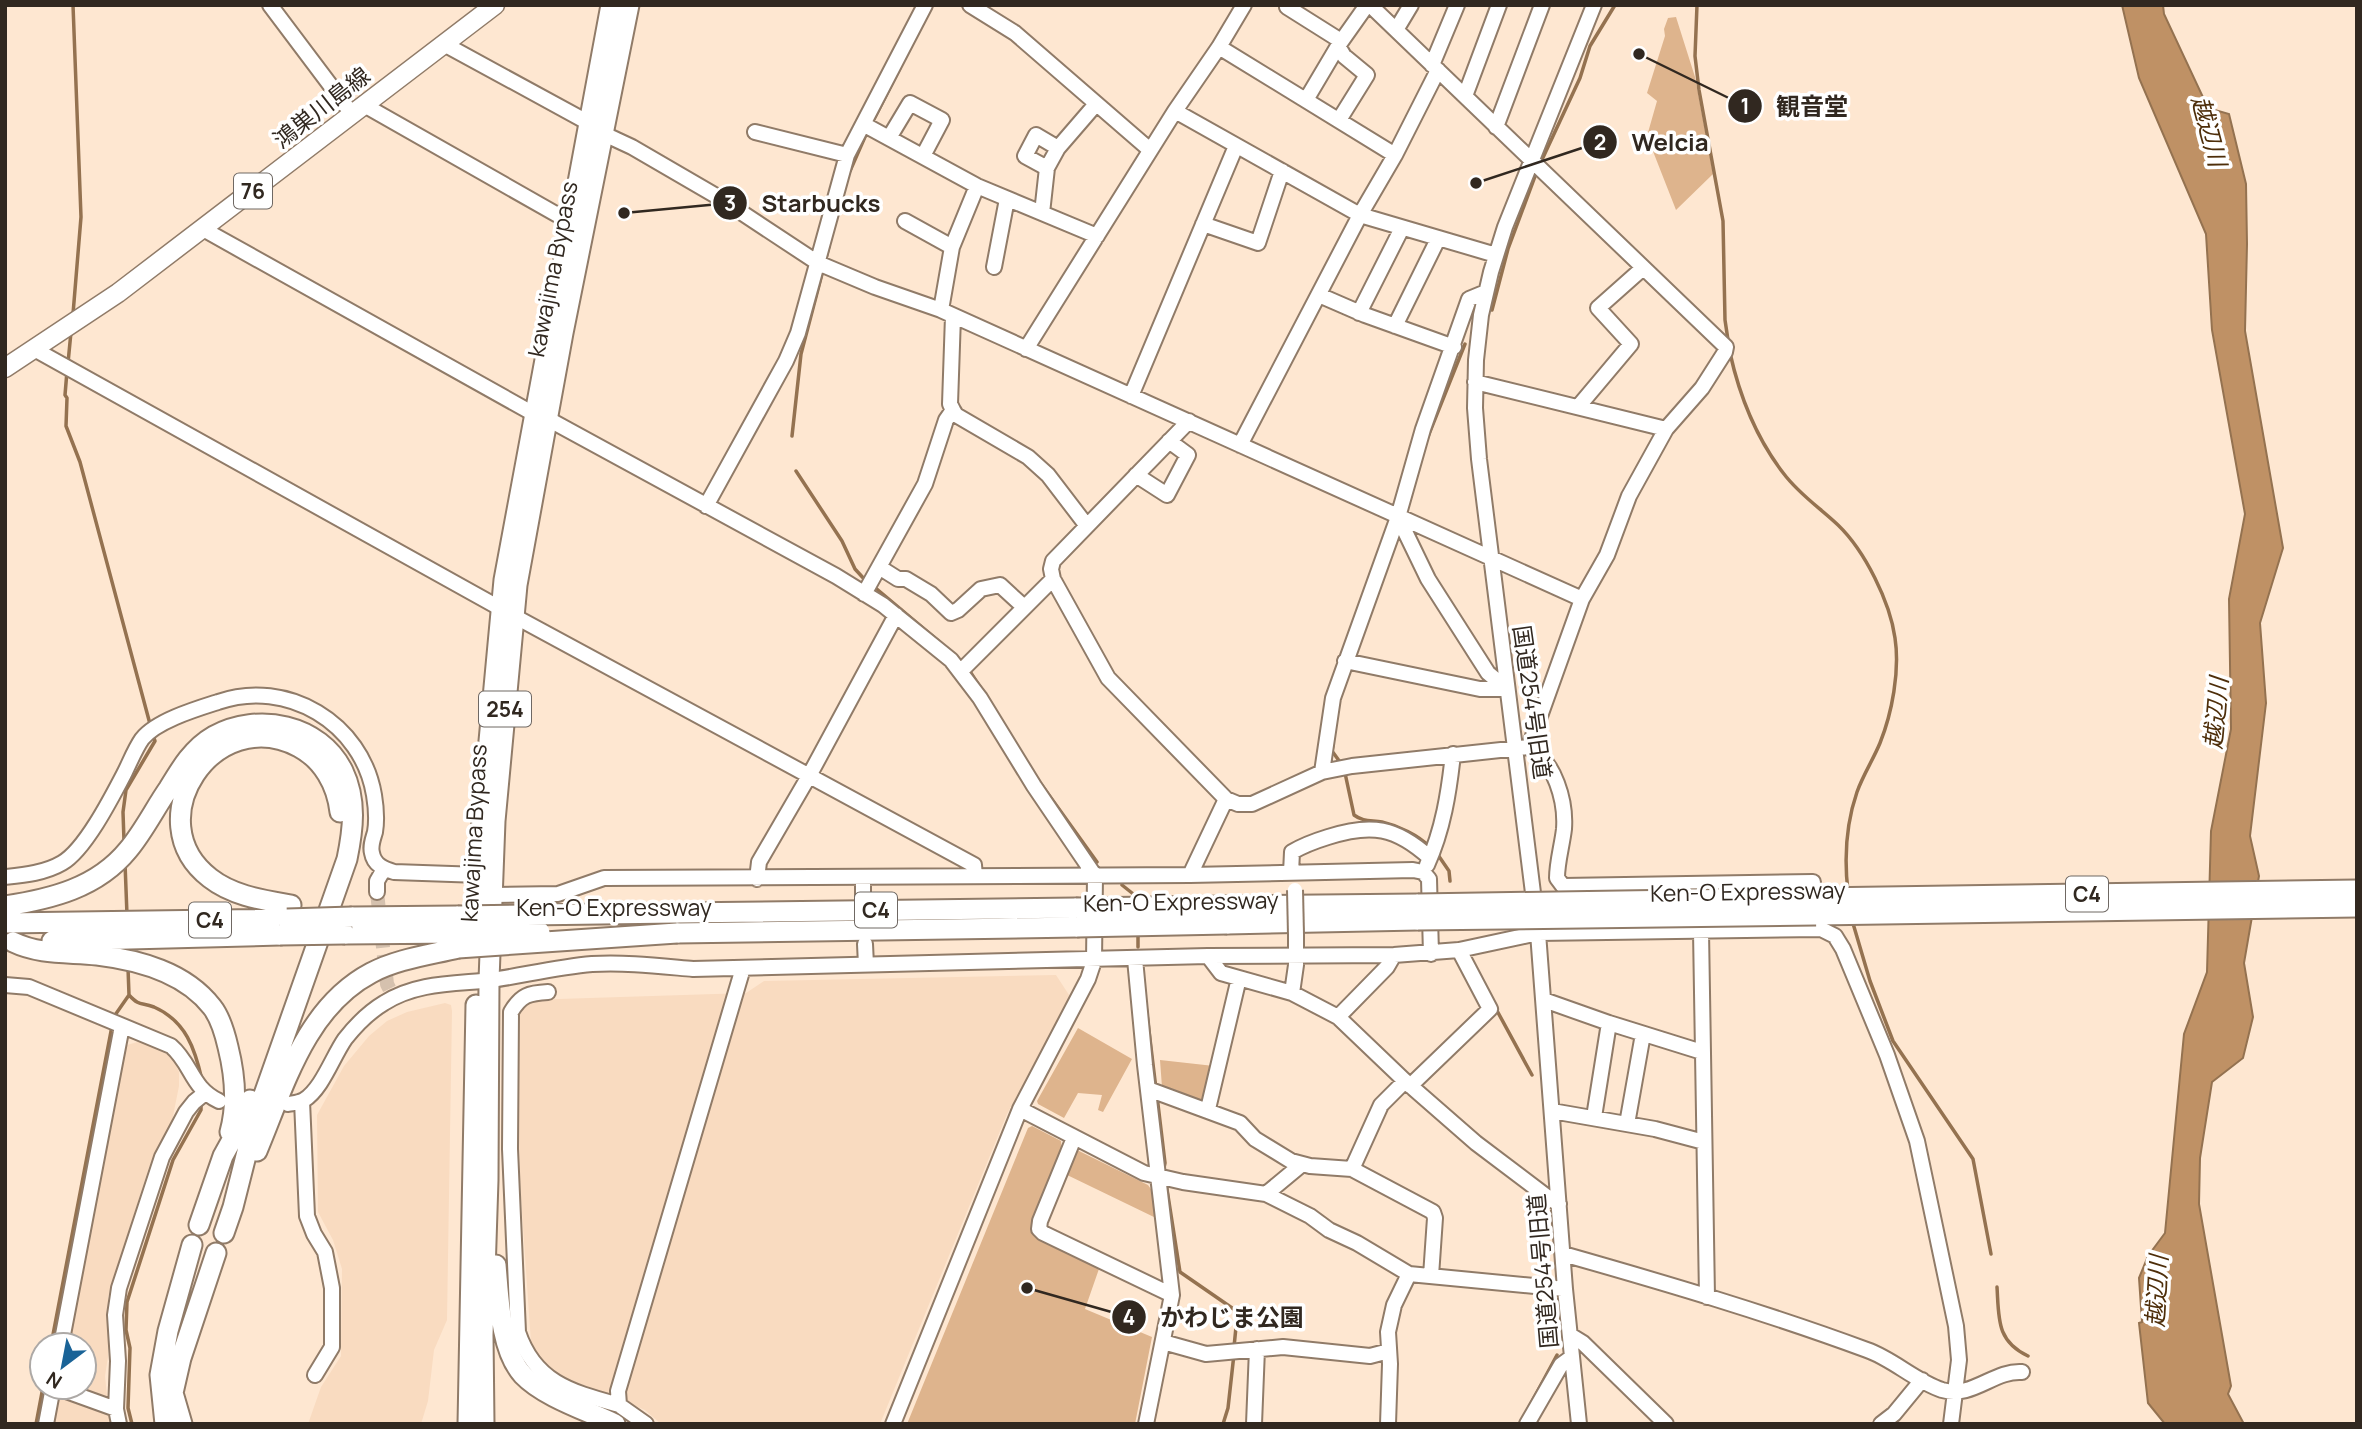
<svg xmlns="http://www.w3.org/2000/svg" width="2362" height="1429" viewBox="0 0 2362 1429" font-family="Manrope,'Noto Sans JP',sans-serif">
  <rect width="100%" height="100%" fill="#fee7d1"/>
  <!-- built -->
  <path fill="#f9dbc0" d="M1056,975L1071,998L1007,1114L880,1424H661L645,1410L561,1376L542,1361L531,1343L520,1183L516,1020L519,1007L527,1000L746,993L764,981Z
    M445,1003L451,1005L452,1011L447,1320L434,1350L428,1401L421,1424H308L321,1387L341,1356L342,1269L333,1240L318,1212L317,1115L344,1066L369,1036L387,1021L407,1012Z
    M141,1041L161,1047L173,1058L179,1072V1086L172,1121L149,1167L108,1297V1357L105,1376L110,1424H50L58,1387H84V1345H66L121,1059L127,1045Z"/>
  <!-- green -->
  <path fill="#deb48d" d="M1676,17L1695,77L1713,174L1676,210L1647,136L1657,101L1647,93L1665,36L1664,29L1668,18Z
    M1078,1028L1132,1059L1103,1112L1098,1110L1102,1095L1078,1093L1064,1118L1038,1104L1037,1101Z
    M1160,1060L1214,1066L1203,1102L1162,1087Z
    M1032,1126L1061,1141L1062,1153L1033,1221L1100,1266L1085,1309L1152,1337L1135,1424H907L1028,1128Z
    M1077,1150L1148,1185L1153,1192L1156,1218L1063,1173L1072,1151Z"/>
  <!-- water -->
  <path fill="#bf9165" stroke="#947250" stroke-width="2" d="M2122,5H2163L2164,14L2208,108L2229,114L2246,184L2247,244L2245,331L2283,548L2260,623L2266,703L2250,836L2259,876L2244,963L2253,1017L2243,1058L2212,1082L2200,1158L2199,1204L2231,1386L2228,1394L2244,1424H2165L2148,1403L2139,1323L2142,1322L2139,1278L2148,1256L2165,1233L2184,1034L2207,972L2211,831L2231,729L2229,599L2245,514L2212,330L2206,234L2139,78Z"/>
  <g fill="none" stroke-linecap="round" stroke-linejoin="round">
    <!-- stream -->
    <path stroke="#947250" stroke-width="3.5" d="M1697,5L1695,56L1699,90L1723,221L1725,320L1728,340
      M872,123L900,68
      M1540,164L1580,78L1590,46L1615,5
      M850,171L868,130
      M825,262L829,246
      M1492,310L1508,249L1537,171
      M73,314L81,217L73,5
      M1730,353C1740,398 1756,438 1784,474C1799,494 1820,508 1838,525C1865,551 1890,602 1895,638C1900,671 1892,713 1880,743C1873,760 1863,775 1857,792C1846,824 1844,858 1848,892
      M68,363L71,332
      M67,371L65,395L67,398L66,426L80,462L150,724
      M792,436L801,354L823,270
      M1427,439L1465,344
      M796,471L842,541L855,569L866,581
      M872,585L941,643
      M969,670L982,690
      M1333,744L1332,751L1340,762
      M1345,773L1354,815C1363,822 1372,820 1382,822C1399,826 1418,835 1430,847
      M1036,777L1097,862
      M124,841L123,812L126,790L155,741L153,735
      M1436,852L1449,871L1450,881
      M125,863L127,915
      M1122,885L1137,897V900
      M1852,920L1870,981L1893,1041L1973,1159L1991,1254
      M1138,932V947
      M129,995C140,1007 141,1002 154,1007C186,1021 195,1049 202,1080
      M1146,1006L1156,1089
      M1495,1007L1532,1075
      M113,1018L129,995L128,968
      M1157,1096L1165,1163L1164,1168
      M1166,1183L1180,1272L1235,1310L1237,1317L1234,1347
      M1997,1287C1999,1318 1996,1341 2028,1356
      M51,1345L112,1026
      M36,1424L43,1387
      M132,1424L128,1408L130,1348L126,1330L127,1302L173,1160L201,1110V1102
      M1223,1424L1228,1408L1234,1354
      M1520,1424L1557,1355"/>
    <!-- minor-tunnel -->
    <path stroke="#d5c1ae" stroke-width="14" stroke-dasharray="14 7" stroke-linecap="butt" d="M377,892L387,984L391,992"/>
    <!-- minor casing -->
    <g stroke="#907b68" stroke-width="18">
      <path id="minor" d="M270,5L352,114
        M970,5L1015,33L1150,150
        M1288,5L1287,7L1341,41
        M1370,5L1726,347L1725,352L1702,388L1666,429L1629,496L1607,555L1582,599L1529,747
        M1396,30L1411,5
        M444,44L589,123
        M1338,46L1344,56L1367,75L1339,120
        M1219,47L1395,155
        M1432,65L1457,5
        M1465,96L1499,5
        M1306,100L1338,46L1367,5
        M364,105L570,222
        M1175,111L1360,215L1496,255
        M863,124L977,186L1097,236
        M1496,127L1542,5
        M755,132L847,155
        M604,134L632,147L718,197L818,263L875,287L941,310L1582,599
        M889,138L910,103L942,120L923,156
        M1047,168L1025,156L1036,135L1058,148
        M1042,213L1047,168L1058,148L1096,104
        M905,221L952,247
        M1203,224L1258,243L1282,171
        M203,229L534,414
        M994,267L1007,199
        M1319,295L1365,315L1454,347
        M941,310L952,247L977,186
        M1359,313L1402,228
        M1395,326L1438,239
        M34,349L514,616L974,865L975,876
        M1026,349L1175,111L1219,47L1244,5
        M1475,382L1666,429
        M1131,396L1236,146
        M1578,407L1631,344L1598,308L1643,268
        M953,410L956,415L1028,457L1048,475L1087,526
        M548,419L836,576L883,605L951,660L980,698L1034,786L1095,876L1094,961L1088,979L1020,1109L893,1424
        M1189,421L1053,561L1051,569L1053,579L1108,678L1226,799L1238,804H1252L1322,772L1352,766L1529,747C1555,762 1566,801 1564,829C1562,846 1557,862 1557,878L1563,886L1813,882
        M1240,445L1360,215L1395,155L1438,70
        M1136,475L1167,495L1188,455L1169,441
        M706,506L786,361L798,333L847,155L925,5
        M879,567L898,579H906L931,594L951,613L958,610L981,589L1000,585L1024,607
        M864,594L925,484L946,420L953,410L950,404L953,316
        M1345,661L1480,689H1507L1488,673L1428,579L1398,517
        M961,671L1053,579
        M1322,772L1333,698L1398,517L1423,429L1469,299L1486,292
        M1427,865C1443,830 1449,792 1453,754
        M1291,873L1292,852C1304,845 1315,841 1328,837C1371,823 1396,827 1430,858
        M1190,875L1226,799
        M5,877C24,875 45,873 62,863C85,850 112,797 125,772C130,762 135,749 142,739C156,721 196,709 218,702C287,678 362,723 374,795C376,807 377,820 375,832C373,839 370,846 372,853C374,865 384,869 394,872L480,875
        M863,877V898
        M757,879L759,862L809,776L896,615
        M377,892V881L384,869
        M493,895L558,894L604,878L1190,875L1413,870L1423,872L1429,879L1431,954
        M1701,931L1707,1297
        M865,944L866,965
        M1208,956L1221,973L1292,993L1338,1017L1405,1081L1476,1143L1550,1199L1559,1204
        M1135,959L1145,1065L1172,1295L1146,1424
        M5,985L29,987L171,1046C192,1064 191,1088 219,1101
        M548,992C529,993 521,995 511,1012L510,1149L518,1332C535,1383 572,1392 619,1405
        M1292,993L1296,965V935
        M1544,1000L1609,1023L1702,1052
        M1338,1017L1387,967L1394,955
        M1410,1086L1490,1009L1459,950
        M1148,1089L1240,1123L1255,1139L1291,1161L1310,1166L1352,1169L1433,1212L1435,1218L1431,1276
        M302,1101L307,1216L314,1234L325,1252L332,1288V1347L315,1375
        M288,1104C293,1103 299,1103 304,1100C322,1089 333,1056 345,1039C356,1025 369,1012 384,1003C417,982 455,984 492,980C525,975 558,967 592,964C625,962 659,966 693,969L1208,956L1394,955L1459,950L1538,933L1821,929L1835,936L1843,949L1887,1055L1917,1141L1956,1326L1959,1360L1951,1424
        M1020,1109L1144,1173L1183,1182L1266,1194L1310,1216L1329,1230L1357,1243L1409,1274L1565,1289
        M1208,1109L1239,978
        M1552,1111L1655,1129L1704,1142
        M1594,1117L1609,1023
        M1627,1124L1643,1034
        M1074,1138L1040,1221L1039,1229L1043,1233L1172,1295
        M1352,1169L1381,1105L1405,1081
        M1266,1194L1301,1165
        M1563,1254C1665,1283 1767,1313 1867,1350C1893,1359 1915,1381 1942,1390C1972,1399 1994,1370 2022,1372
        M1570,1335L1583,1343L1666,1424
        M1163,1342L1206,1354L1283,1347L1370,1356L1389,1351
        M61,1345L122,1026
        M55,1387L116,1409
        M46,1424L53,1387
        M119,1424L116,1409L118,1361L115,1315L119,1288L162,1157L186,1112L194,1102L205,1093
        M646,1424L619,1405L618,1391L743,968
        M1254,1424L1257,1349
        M1388,1424L1390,1364L1388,1332L1394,1305L1409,1274
        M1527,1424L1561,1365L1572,1357
        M1579,1424L1565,1289L1538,933L1479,459L1475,408L1476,360L1481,315L1491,272L1505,227L1594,5
        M1881,1424L1894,1414L1922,1380"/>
    </g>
    <!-- major casing -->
    <g stroke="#907b68" stroke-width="21">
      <path id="major" d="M5,368L118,293L495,5"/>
    </g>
    <!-- highway casing -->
    <g stroke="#907b68" stroke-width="23">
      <path id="highway" d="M1816,898L2357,890
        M291,905C263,900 233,896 210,878C136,821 214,702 299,747C323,760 337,785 340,812
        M5,906C51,899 97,888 128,850C144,831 155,808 169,788C181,768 193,748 214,736C258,712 320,724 343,771C357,800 353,830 347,859L255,1120L233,1207L224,1233
        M1226,906L1418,904
        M676,913L1076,908
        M1816,915L2357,907
        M352,917L458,916
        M5,923L287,919
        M1227,924L1418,920
        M478,933L482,816L504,580L611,5
        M677,933L1077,927
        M345,934L458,933
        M52,941L280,935
        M13,942C40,955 68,952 97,955C139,960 185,972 212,1007C220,1017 225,1034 228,1047C235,1075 238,1103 230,1132
        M257,1151C284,1087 305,1008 371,973C397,959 429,955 458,948
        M199,1225L223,1156L244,1118L250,1100
        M496,1265C499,1297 500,1350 523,1375C544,1397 588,1411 615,1424
        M165,1424L160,1375L168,1331L192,1245
        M182,1424L173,1393L181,1358L216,1253
        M468,1424L476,1005
        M484,1424L483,1335L488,1180L489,980L495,821L517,585L563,333L629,5"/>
    </g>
    <!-- minor -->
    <use href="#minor" stroke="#fff" stroke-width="14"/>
    <!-- major -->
    <use href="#major" stroke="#fff" stroke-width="18"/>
    <!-- highway -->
    <use href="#highway" stroke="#fff" stroke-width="19"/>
    <!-- minor-bridge casing -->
    <g stroke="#907b68" stroke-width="18" stroke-linecap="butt">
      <path id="minor-bridge" d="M1295,890L1296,935"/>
    </g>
    <!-- highway-bridge casing -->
    <g stroke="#907b68" stroke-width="23" stroke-linecap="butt">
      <path id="highway-bridge" d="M1418,904L1816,898
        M1076,908L1226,906
        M458,916L676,913
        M287,919L352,917
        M1418,920L1816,915
        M1077,927L1227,924
        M458,933L540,932
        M280,935L345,934
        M458,948L677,933"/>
    </g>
    <!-- minor-bridge -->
    <use href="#minor-bridge" stroke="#fff" stroke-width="14"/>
    <!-- highway-bridge -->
    <use href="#highway-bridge" stroke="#fff" stroke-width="19"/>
  </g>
  <g text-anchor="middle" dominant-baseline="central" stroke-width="7" stroke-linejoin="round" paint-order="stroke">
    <!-- shield labels -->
    <g fill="#fff" stroke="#6f6863" stroke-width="2">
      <rect x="234" y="173.5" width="38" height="35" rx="5"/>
      <rect x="479" y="691.5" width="52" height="35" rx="5"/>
      <rect x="2066" y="876.5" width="42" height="35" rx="5"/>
      <rect x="855" y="892.5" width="42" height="35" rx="5"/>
      <rect x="189" y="902.5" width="42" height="35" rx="5"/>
    </g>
    <g font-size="21" font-weight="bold" fill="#312820">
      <text x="253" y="191">76</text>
      <text x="505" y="709">254</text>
      <text x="2087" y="894">C4</text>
      <text x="876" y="910">C4</text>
      <text x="210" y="920">C4</text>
    </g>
    <!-- street labels -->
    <g font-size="23" fill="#312820" stroke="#fff">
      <text transform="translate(321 107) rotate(-38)">鴻巣川島線</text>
      <text transform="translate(552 269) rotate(-79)">kawajima Bypass</text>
      <text transform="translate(1533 702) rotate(82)">国道254号旧道</text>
      <text transform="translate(473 833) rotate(-87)">kawajima Bypass</text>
      <text transform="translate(1748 891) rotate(-1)">Ken-O Expressway</text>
      <text transform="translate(1181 901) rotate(-1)">Ken-O Expressway</text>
      <text x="614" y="907">Ken-O Expressway</text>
      <text transform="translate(1542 1271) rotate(-95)">国道254号旧道</text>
    </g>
    <!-- water labels -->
    <g font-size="24" font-style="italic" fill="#4e2e0a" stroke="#fff">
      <text transform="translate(2210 131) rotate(75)">越辺川</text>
      <text transform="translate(2215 713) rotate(-85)">越辺川</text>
      <text transform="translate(2156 1291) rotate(-87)">越辺川</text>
    </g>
  </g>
  <!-- callouts -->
  <path fill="none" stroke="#312820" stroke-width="2.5" d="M1639 54L1745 106M1476 183L1600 142M624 213L730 203M1027 1288L1129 1317"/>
  <g fill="#312820" stroke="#fff" stroke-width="2.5">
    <circle cx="1639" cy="54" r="7"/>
    <circle cx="1476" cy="183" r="7"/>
    <circle cx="624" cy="213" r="7"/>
    <circle cx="1027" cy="1288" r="7"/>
    <circle cx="1745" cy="106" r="18"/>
    <circle cx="1600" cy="142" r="18"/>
    <circle cx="730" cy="203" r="18"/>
    <circle cx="1129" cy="1317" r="18"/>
  </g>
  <g font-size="21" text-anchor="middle" font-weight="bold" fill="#fff">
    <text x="1745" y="114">1</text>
    <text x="1600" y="150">2</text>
    <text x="730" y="211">3</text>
    <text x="1129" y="1325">4</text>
  </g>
  <g font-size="24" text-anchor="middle" font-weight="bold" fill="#312820" stroke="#fff" stroke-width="7" stroke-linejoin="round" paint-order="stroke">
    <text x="1812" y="115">観音堂</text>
    <text x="1670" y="151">Welcia</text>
    <text x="821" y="212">Starbucks</text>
    <text x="1232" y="1326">かわじま公園</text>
  </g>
  <!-- border -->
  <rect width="2362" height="1429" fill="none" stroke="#312820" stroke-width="14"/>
  <!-- north arrow -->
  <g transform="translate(63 1366) rotate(212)"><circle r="33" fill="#ffffff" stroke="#ada9a6" stroke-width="2"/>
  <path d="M0-5L12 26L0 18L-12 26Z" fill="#1a6397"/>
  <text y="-10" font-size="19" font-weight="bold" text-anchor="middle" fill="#312820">N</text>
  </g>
</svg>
